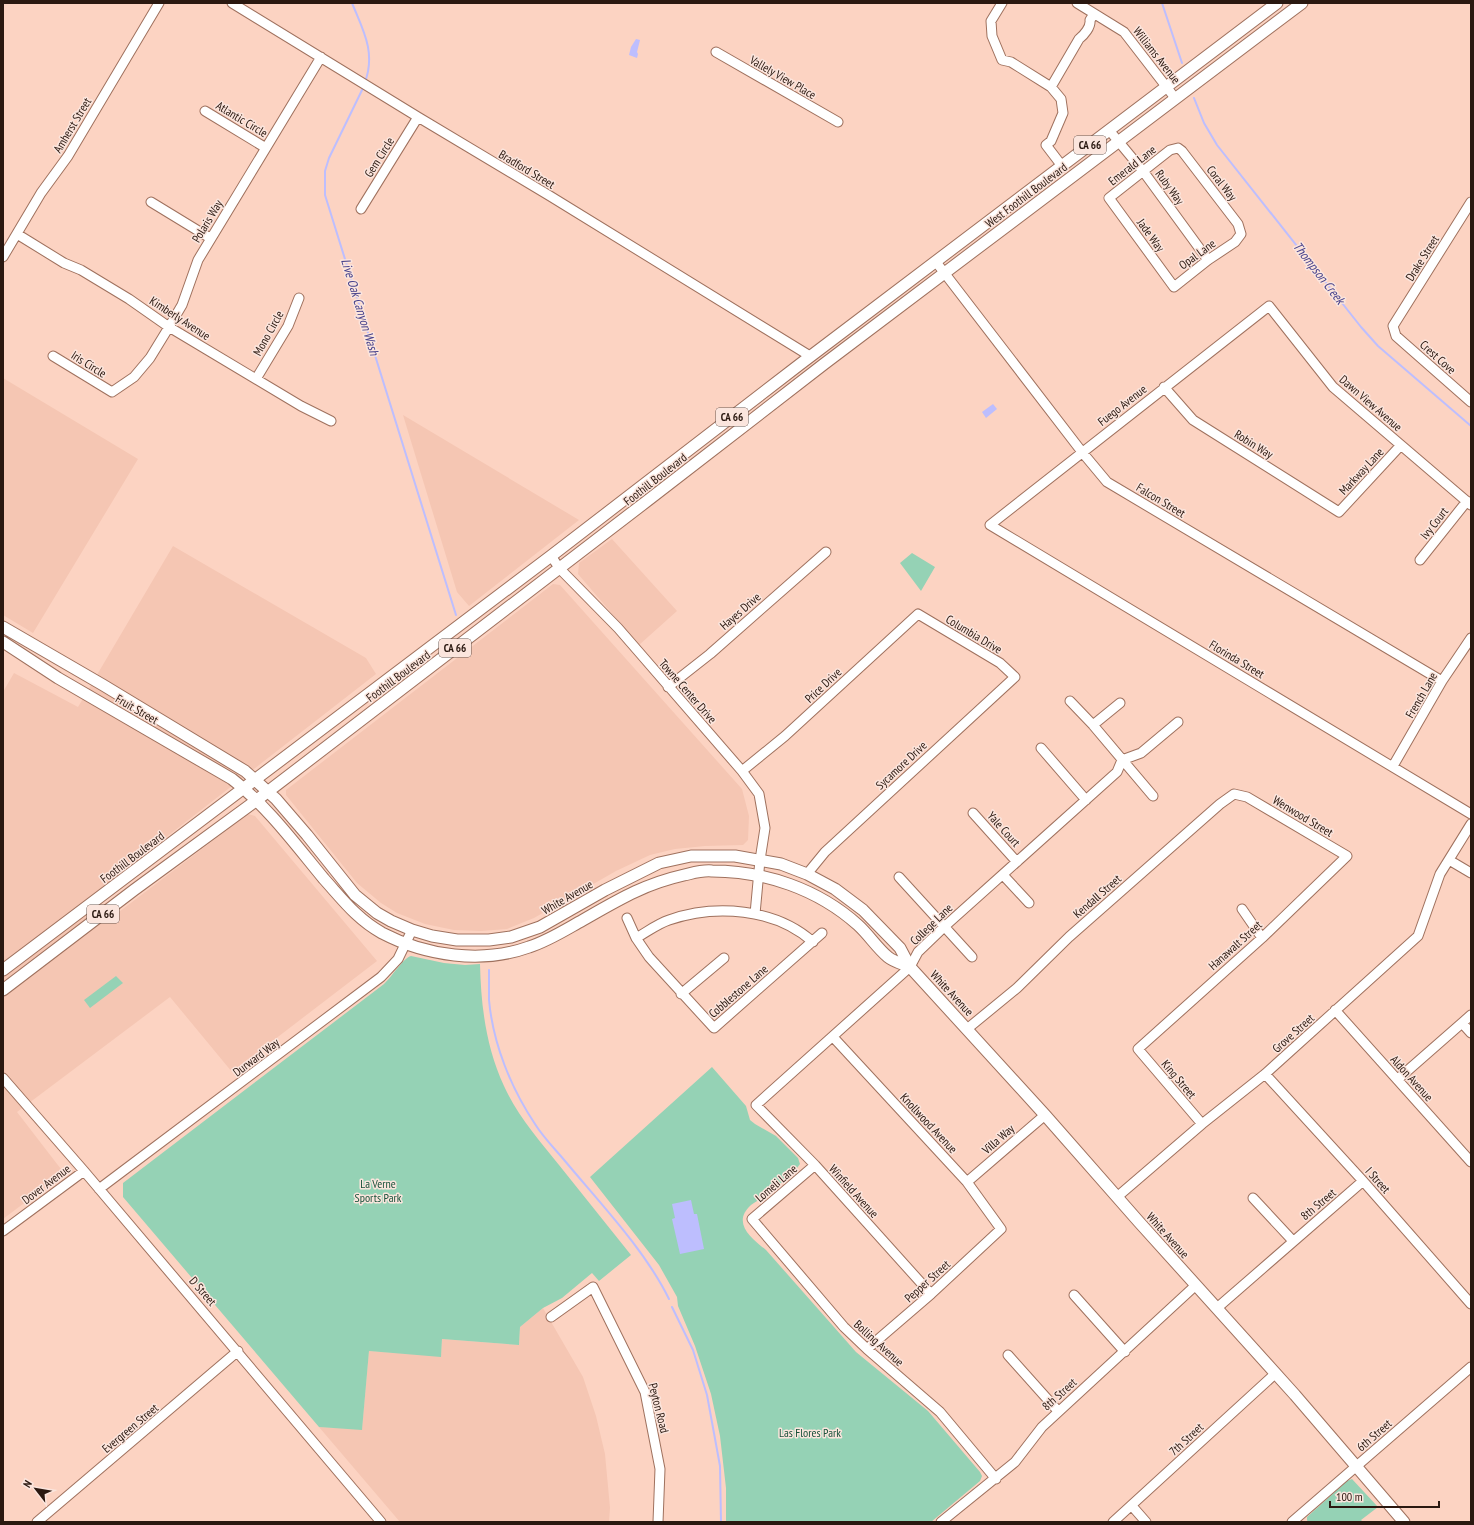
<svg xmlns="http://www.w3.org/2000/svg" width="1474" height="1525" viewBox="0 0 1474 1525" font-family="'PT Sans Narrow',sans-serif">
  <rect width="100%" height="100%" fill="#fcd3c2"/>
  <!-- built -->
  <path fill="#f5c6b3" d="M3,378L138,459L33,633L3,615Z
    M403,415L579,520L469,606L457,592Z
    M612,539L677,611L639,645L578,574L579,563Z
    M173,546L366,658L376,674L88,898L107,921L248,814L255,816L377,961L232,1072L170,997L17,1112L64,1173L3,1219V692L14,673L78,707Z
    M553,584L560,585L742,789L749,816L748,840L743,845L705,846L675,849L650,855L616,871L534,918L507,929L481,931L454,930L425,924L397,913L381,903L357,883L286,795V790Z
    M543,1308L583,1377L596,1416L605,1454L610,1508L609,1522H400L319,1427L362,1429L369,1351L441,1356L442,1339L519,1345L520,1327Z"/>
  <!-- green -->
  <path fill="#95d2b5" d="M912,553L935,567L921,591L900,563Z
    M411,956L444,963L465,965L480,964C481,1006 486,1047 504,1086C517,1115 539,1140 559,1165C583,1195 607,1225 631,1255L599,1281L592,1273L562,1298L543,1308L520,1327L519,1345L442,1339L441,1357L369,1351L362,1430L319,1427L123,1197V1183L384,984C392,977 403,958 411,956Z
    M116,976L123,983L90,1008L84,1000Z
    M712,1067L746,1106L750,1120L755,1124L776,1136L798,1158L800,1164L797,1168C788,1177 779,1186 769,1193C763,1198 756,1201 751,1205C731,1223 752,1239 766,1250L856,1352L928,1411L980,1472L982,1476L980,1481L931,1522H726V1488L720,1436L711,1394L695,1346L678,1306L677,1297L659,1265L590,1177Z
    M1352,1479L1378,1507L1361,1520L1363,1522H1308L1307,1520V1517L1347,1481Z"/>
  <!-- water -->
  <path fill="#bdbefe" d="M636,39L640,40L637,52L638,54L637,58L629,55L631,47Z
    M993,404L997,409L986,418L982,412Z
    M691,1200L694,1214H697L704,1249L680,1254L672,1219L675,1218L672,1204Z"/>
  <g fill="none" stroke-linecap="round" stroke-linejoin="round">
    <!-- stream -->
    <path stroke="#bdbefe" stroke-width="2" d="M352,3C363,30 376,52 365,82
      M1162,3L1182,63
      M364,86L329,158L325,171V195L456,615
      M1194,98L1204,123L1217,145L1361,327L1378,346L1471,426
      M489,970C489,980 489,990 489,1000C493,1044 511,1088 535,1124C543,1137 555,1149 565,1161C600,1203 645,1250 669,1299
      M672,1307L693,1350L707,1395L720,1466L721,1522"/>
    <!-- minor casing -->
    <g stroke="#9f715e" stroke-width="11">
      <path id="minor" d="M232,3L418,117L550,196L810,356
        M1002,3L991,21L992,36L1002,60L1011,62L1051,87L1061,99L1063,113L1051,141L1046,145L1062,166
        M1077,3L1124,32L1175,98
        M716,52L838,122
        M1051,87L1079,39C1084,35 1091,27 1090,20L1094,14
        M205,111L266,148
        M1109,130L1143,171L1208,260
        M1178,148L1182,151L1238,224L1241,234L1235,242L1208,260L1174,287L1109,198L1170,150Z
        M151,202L210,238
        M1471,202L1393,326L1396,336L1471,402
        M361,209L418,117
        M17,234L64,263L81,270L129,299L169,327L301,406L331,421
        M3,257L41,193L68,156L159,3
        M936,262L1082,452L1107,482L1442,681
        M53,356L112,392L134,377L150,358L169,327L182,305L198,260L321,57
        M256,379L288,326L299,298
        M1164,387L1193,420L1339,512L1401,445
        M1471,505L1333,387L1269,306L990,525L1471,814
        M551,556L560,569L618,628L638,651L742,771L759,794L765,828L760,860L755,914
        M1420,560L1467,501
        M668,687L710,654L826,552
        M1070,701L1093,725L1153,796
        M1093,725L1120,703
        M1041,748L1086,800
        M1122,760L1141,753L1178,722
        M1393,766L1442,681L1471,638
        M742,771L785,736L918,614L1000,663L1015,677L825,852L807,874
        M973,813L1017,862
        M1449,860L1471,873
        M1003,875L1029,903
        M899,877L972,957
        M1242,909L1262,938
        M627,918L636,938L649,957L714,1028L822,933
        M636,938C647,932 657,924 669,920C715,904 775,908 813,942
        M681,994L724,958
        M1335,1010L1471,1162
        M1462,1023L1471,1033
        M967,1029L1017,988L1069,937L1220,804L1234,794L1247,797L1347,856L1262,938L1138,1049L1202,1124
        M833,1037L967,1182L1001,1229L931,1294L867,1349
        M1265,1074L1363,1181L1471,1304
        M3,1078L84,1171L381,1522
        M1398,1079L1471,1015
        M815,1165L752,1219L844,1327L867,1349L940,1412L996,1479
        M967,1182L1045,1115
        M99,1189L381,977L398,959L412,930
        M1117,1197L1202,1124L1265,1074L1418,936L1440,874L1471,824
        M1253,1198L1293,1241
        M3,1231L84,1171
        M931,1294L815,1165L756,1105L910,967L918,952L944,927L1117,772L1122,760
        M1074,1295L1125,1352
        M1217,1308L1363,1181
        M551,1317L593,1287L645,1392L660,1469L658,1522
        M1008,1355L1058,1411
        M1132,1506L1146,1522
        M37,1522L238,1351
        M941,1522L1015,1462L1042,1427L1196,1285
        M1113,1522L1276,1373
        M1292,1522L1471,1367"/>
    </g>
    <!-- major casing -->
    <g stroke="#9f715e" stroke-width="13">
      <path id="major" d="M3,627L103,685L245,771L276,799L307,835L355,895L377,913L391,921L412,930L432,936L457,940H489L511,937L540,927L605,890L659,863L691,856H735L781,864L807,874L835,889L863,910L900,948L910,967L1045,1115L1139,1222L1295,1395L1404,1522
        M3,642L58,678L232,779C268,807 295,844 324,879C343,900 357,919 382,933C426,956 482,964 529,947C548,941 565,930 583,920C618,900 644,884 684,875C693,873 702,870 712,871C765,871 818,889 858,925C869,935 877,948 888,957C894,962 903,964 910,967
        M3,970L551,556L799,365L1277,3
        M3,990L134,890L257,800L647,501L824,364L1302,3"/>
    </g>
    <!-- minor -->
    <use href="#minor" stroke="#fff" stroke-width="9"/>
    <!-- major -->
    <use href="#major" stroke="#fff" stroke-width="11"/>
  </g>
  <g text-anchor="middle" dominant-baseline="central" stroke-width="3" stroke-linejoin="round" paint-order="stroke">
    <!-- shield labels -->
    <g fill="#fbe5dd" stroke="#69564e" stroke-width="1">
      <rect x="1074" y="136" width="32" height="18" rx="3"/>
      <rect x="716" y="408" width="32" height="18" rx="3"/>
      <rect x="439" y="639" width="32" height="18" rx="3"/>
      <rect x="87" y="905" width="32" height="18" rx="3"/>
    </g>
    <g font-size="11" font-weight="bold" fill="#2a1810">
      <text x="1090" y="145">CA 66</text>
      <text x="732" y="417">CA 66</text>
      <text x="455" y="648">CA 66</text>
      <text x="103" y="914">CA 66</text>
    </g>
    <!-- street labels -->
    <g font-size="12" fill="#2a1810" stroke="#fbe5dd">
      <text transform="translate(1157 55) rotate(52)">Williams Avenue</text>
      <text transform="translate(783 77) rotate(30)">Vallely View Place</text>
      <text transform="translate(242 119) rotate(31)">Atlantic Circle</text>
      <text transform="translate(72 125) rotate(-59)">Amherst Street</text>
      <text transform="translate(379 157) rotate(-58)">Gem Circle</text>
      <text transform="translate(1132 165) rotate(-38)">Emerald Lane</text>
      <text transform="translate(527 169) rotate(31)">Bradford Street</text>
      <text transform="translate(1222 183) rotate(52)">Coral Way</text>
      <text transform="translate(1170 187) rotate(54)">Ruby Way</text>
      <text transform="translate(1026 195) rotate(-37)">West Foothill Boulevard</text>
      <text transform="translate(207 221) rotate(-59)">Polaris Way</text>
      <text transform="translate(1151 235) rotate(54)">Jade Way</text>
      <text transform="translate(1197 254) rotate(-36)">Opal Lane</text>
      <text transform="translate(1422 258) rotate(-58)">Drake Street</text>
      <text transform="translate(180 318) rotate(33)">Kimberly Avenue</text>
      <text transform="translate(268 333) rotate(-61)">Mono Circle</text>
      <text transform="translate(1438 357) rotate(42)">Crest Cove</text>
      <text transform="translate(89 364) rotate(32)">Iris Circle</text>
      <text transform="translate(1371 403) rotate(41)">Dawn View Avenue</text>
      <text transform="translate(1122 405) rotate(-38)">Fuego Avenue</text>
      <text transform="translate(1254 444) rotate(32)">Robin Way</text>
      <text transform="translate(1361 471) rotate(-47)">Markway Lane</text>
      <text transform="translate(655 479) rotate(-38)">Foothill Boulevard</text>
      <text transform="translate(1161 500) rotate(31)">Falcon Street</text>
      <text transform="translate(1434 523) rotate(-52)">Ivy Court</text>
      <text transform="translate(740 611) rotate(-41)">Hayes Drive</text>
      <text transform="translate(974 634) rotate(31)">Columbia Drive</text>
      <text transform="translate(1237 659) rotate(31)">Florinda Street</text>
      <text transform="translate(398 676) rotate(-37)">Foothill Boulevard</text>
      <text transform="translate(823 685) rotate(-43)">Price Drive</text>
      <text transform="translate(688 691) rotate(49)">Towne Center Drive</text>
      <text transform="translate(1421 695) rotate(-60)">French Lane</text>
      <text transform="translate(137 709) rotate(30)">Fruit Street</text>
      <text transform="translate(901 765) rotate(-43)">Sycamore Drive</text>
      <text transform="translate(1303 816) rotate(31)">Wenwood Street</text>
      <text transform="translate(1004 829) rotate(48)">Yale Court</text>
      <text transform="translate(132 857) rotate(-37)">Foothill Boulevard</text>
      <text transform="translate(1097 896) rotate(-41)">Kendall Street</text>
      <text transform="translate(567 897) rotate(-30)">White Avenue</text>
      <text transform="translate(931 924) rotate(-44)">College Lane</text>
      <text transform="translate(1235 945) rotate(-42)">Hanawalt Street</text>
      <text transform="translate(738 991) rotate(-41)">Cobblestone Lane</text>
      <text transform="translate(952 993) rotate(47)">White Avenue</text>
      <text transform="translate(1293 1033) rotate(-42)">Grove Street</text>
      <text transform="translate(256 1057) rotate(-37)">Durward Way</text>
      <text transform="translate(1412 1078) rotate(48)">Aldon Avenue</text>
      <text transform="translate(1179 1079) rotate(50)">King Street</text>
      <text transform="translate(929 1123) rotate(47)">Knollwood Avenue</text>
      <text transform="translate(998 1139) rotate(-41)">Villa Way</text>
      <text transform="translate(1378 1180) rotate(48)">I Street</text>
      <text transform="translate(776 1183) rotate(-41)">Lomeli Lane</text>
      <text transform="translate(46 1184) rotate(-37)">Dover Avenue</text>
      <text transform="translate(854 1191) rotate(48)">Winfield Avenue</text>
      <text transform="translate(1318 1204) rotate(-40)">8th Street</text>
      <text transform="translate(1168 1235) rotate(48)">White Avenue</text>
      <text transform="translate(927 1281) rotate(-42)">Pepper Street</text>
      <text transform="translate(203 1291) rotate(49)">D Street</text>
      <text transform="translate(879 1343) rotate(42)">Bolling Avenue</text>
      <text transform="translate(1059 1394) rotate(-42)">8th Street</text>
      <text transform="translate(659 1408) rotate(76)">Peyton Road</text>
      <text transform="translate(130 1428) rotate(-40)">Evergreen Street</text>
      <text transform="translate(1374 1435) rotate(-41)">6th Street</text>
      <text transform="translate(1186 1439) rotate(-43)">7th Street</text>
    </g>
    <!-- park labels -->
    <g font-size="12" fill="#17513a" stroke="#fbe5dd">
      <text x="378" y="1183">La Verne<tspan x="378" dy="14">Sports Park</tspan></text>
      <text x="810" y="1432">Las Flores Park</text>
    </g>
    <!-- water labels -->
    <g font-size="13" font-style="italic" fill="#46418b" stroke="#fbe5dd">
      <text transform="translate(1319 273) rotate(52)">Thompson Creek</text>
      <text transform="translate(360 307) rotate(73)">Live Oak Canyon Wash</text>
    </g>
  </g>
  <!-- border -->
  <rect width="1474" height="1525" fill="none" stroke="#2a1810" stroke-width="8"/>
  <!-- north arrow -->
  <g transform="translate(36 1489) rotate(301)" stroke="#fbe5dd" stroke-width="3" paint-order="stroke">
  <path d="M0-3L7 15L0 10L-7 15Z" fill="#2a1810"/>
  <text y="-6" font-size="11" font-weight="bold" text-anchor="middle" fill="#2a1810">N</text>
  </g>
  <!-- scale -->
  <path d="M1330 1501v6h109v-6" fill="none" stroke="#2a1810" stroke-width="2"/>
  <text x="1336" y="1501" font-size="12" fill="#2a1810" stroke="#fbe5dd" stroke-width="3" paint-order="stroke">100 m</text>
</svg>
